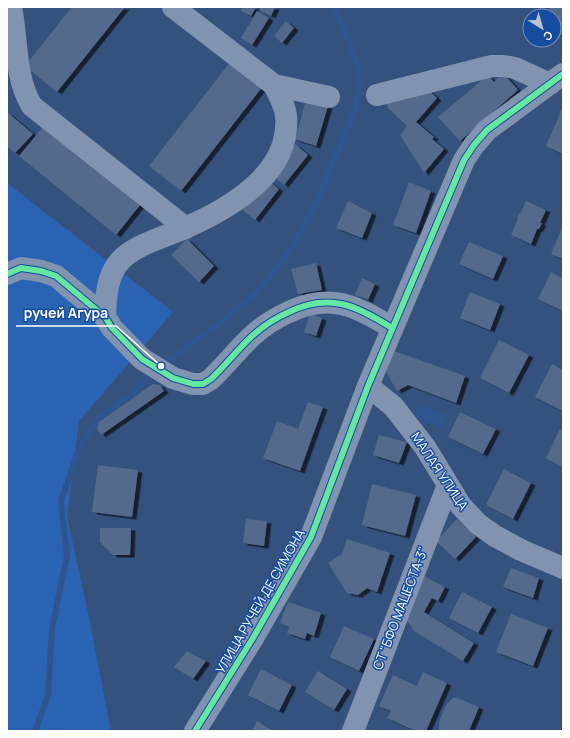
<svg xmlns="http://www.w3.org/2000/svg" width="570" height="738" viewBox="0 0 570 738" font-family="Manrope,sans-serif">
  <defs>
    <filter id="shadow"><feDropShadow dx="4.5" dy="2.5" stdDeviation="0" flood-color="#0009"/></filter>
  </defs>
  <rect width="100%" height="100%" fill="#35527e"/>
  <!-- green -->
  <path fill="#2b63b3" d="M7,183L173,312L79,421L67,517L88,613L111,731H7Z"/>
  <!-- water -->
  <path fill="#2e558f" d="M419,405L448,415L443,428L414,417Z"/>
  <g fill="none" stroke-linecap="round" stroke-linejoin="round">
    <!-- stream -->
    <path stroke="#2e558f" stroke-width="6" d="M161,366L220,323L257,292L291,250L320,194L355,110L359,88L358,65L335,7
      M35,731L48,696L52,628L67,556L61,501L79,448L100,417L132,394L154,372"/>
  </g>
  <!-- building -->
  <path fill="#526a8d" filter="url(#shadow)" d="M72,7H125L57,92L25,66Z
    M243,7H256L251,16L241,11Z
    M261,7H275L271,16L259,10Z
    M551,7H563V33L560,36L554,31V16H542Z
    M257,11L269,18L252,45L241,38Z
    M286,21L294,28L282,43L274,36Z
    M231,61L263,86L181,191L149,166Z
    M503,73L518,90L460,141L438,117L488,75L494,82Z
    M422,84L437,98L416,122L434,137L432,139L444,149L424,173L400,135L407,126L388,108L387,96Z
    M306,100L328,106L316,146L295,139Z
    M562,109H563V154L546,146Z
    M7,112L33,134L15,153L7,146Z
    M43,127L140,205L116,235L19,156Z
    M295,144L308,155L284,185L271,174Z
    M267,180L279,189L255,220L243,210Z
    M409,182L431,191L416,233L393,225Z
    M348,201L372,213L362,238L336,228Z
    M526,201L546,210L540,223H542L539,229H537L531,244L511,235L518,219H517L519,213L520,214Z
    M563,226V259L551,254Z
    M187,239L214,266L199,282L171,255Z
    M469,242L503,256L493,279L459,264Z
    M316,263L322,290L298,294L291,269Z
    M551,272L563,278V311L538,299Z
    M362,278L375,284L368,300L355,295Z
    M470,292L500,304L490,330L460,318Z
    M310,314L322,318L316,336L304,332Z
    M499,340L529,355L509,393L480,378Z
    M394,351L465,376L456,403L408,385L397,391L386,372Z
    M552,364L563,370V411L535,397Z
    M153,384L160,385L164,391L101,435L97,429L99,422Z
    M308,402L323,407L300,471L263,458L277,421L298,429Z
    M460,412L496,429L483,454L448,437Z
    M560,429L563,431V464L562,467L546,458Z
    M379,435L407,442L399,463L373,455Z
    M98,465L138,470L132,517L92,512Z
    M504,469L531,483L513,519L486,505Z
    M372,484L416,495L405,536L362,525Z
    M246,519L267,521L264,546L243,543Z
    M457,519L476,537L455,559L436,541Z
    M100,528H131L130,555H113L100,542Z
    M347,539L390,553L377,592L367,588L358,595L347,593L328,563L342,554Z
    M511,568L539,578L533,598L503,587Z
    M424,576L445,587L438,601L432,598L424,612L474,643L463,661L414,631L404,615Z
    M462,592L492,607L478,633L449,618Z
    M288,602L321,613L314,636L307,633L305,639L287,633L289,627L280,623Z
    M511,614L548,628L533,666L496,652Z
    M344,626L374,639L359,671L330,657Z
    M187,651L206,661L193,679L174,667Z
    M261,669L292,685L279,711L248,695Z
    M318,671L347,689L334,710L305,692Z
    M423,672L447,683L426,731H416L387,718L391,711L379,706L393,675L417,686Z
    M453,698H457L479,707L469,731H439V722L446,705Z
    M257,721L274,731H252Z"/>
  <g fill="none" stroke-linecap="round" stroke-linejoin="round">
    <!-- minor -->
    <path stroke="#8093b0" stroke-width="22" d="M11,7C18,40 14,77 32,106L186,228
      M274,85L329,97
      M377,95L492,66H504L515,68L550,84
      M7,274L21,268L41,271L56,276L105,317L112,328L142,359L173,378L193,384H203L211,379C225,366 237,350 251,337C263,326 275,318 289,312C330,292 357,306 392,328
      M105,317C106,299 106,278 119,262C133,245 165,237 185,228C226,210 283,178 286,128C286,124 287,120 286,116C285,105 279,95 274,85L173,7
      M368,386L393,406L425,447L461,506L478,524L495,536L521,550L563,568
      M195,731L253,638L311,537L368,386L464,160L474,145L487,130L563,74
      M353,731L448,485"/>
    <!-- cycleway casing -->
    <g stroke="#164c9d" stroke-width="8">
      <path id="cycleway" d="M7,274L21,268L41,271L56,276L105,317L112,328L142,359L173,378L193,384H203L211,379C225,366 237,350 251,337C263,326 275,318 289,312C330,292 357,306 392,328
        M195,731L253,638L311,537L368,386L464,160L474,145L487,130L563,74"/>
    </g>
    <!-- cycleway -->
    <use href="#cycleway" stroke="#66e7a1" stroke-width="6"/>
  </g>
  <g text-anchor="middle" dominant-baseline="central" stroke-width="3" stroke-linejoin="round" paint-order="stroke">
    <!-- street labels -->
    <g font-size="13" fill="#fff" stroke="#164c9d">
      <text transform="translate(440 471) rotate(56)">МАЛАЯ УЛИЦА</text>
      <text transform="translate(260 601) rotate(-60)">УЛИЦА РУЧЕЙ ДЕ СИМОНА</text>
      <text transform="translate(400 608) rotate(-69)">СТ "БФО МАЦЕСТА-3"</text>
    </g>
  </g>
  <!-- callouts -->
  <path fill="none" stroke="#fff" stroke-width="1.5" d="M161 366L116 326H16"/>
  <circle fill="#fff" stroke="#164c9d" stroke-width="1.5" cx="161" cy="366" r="4"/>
  <g font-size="14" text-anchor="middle" font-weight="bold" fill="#fff" stroke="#164c9d" stroke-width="3" stroke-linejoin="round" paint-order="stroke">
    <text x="66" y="318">ручей Агура</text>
  </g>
  <!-- border -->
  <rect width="570" height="738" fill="none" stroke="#ffffff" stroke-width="16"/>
  <!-- north arrow -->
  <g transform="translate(542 28) rotate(143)"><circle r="19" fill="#164c9d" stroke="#7394c4"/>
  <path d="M0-3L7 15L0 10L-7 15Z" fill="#b8c2d2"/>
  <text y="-6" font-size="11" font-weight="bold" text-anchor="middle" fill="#ffffff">С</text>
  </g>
</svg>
